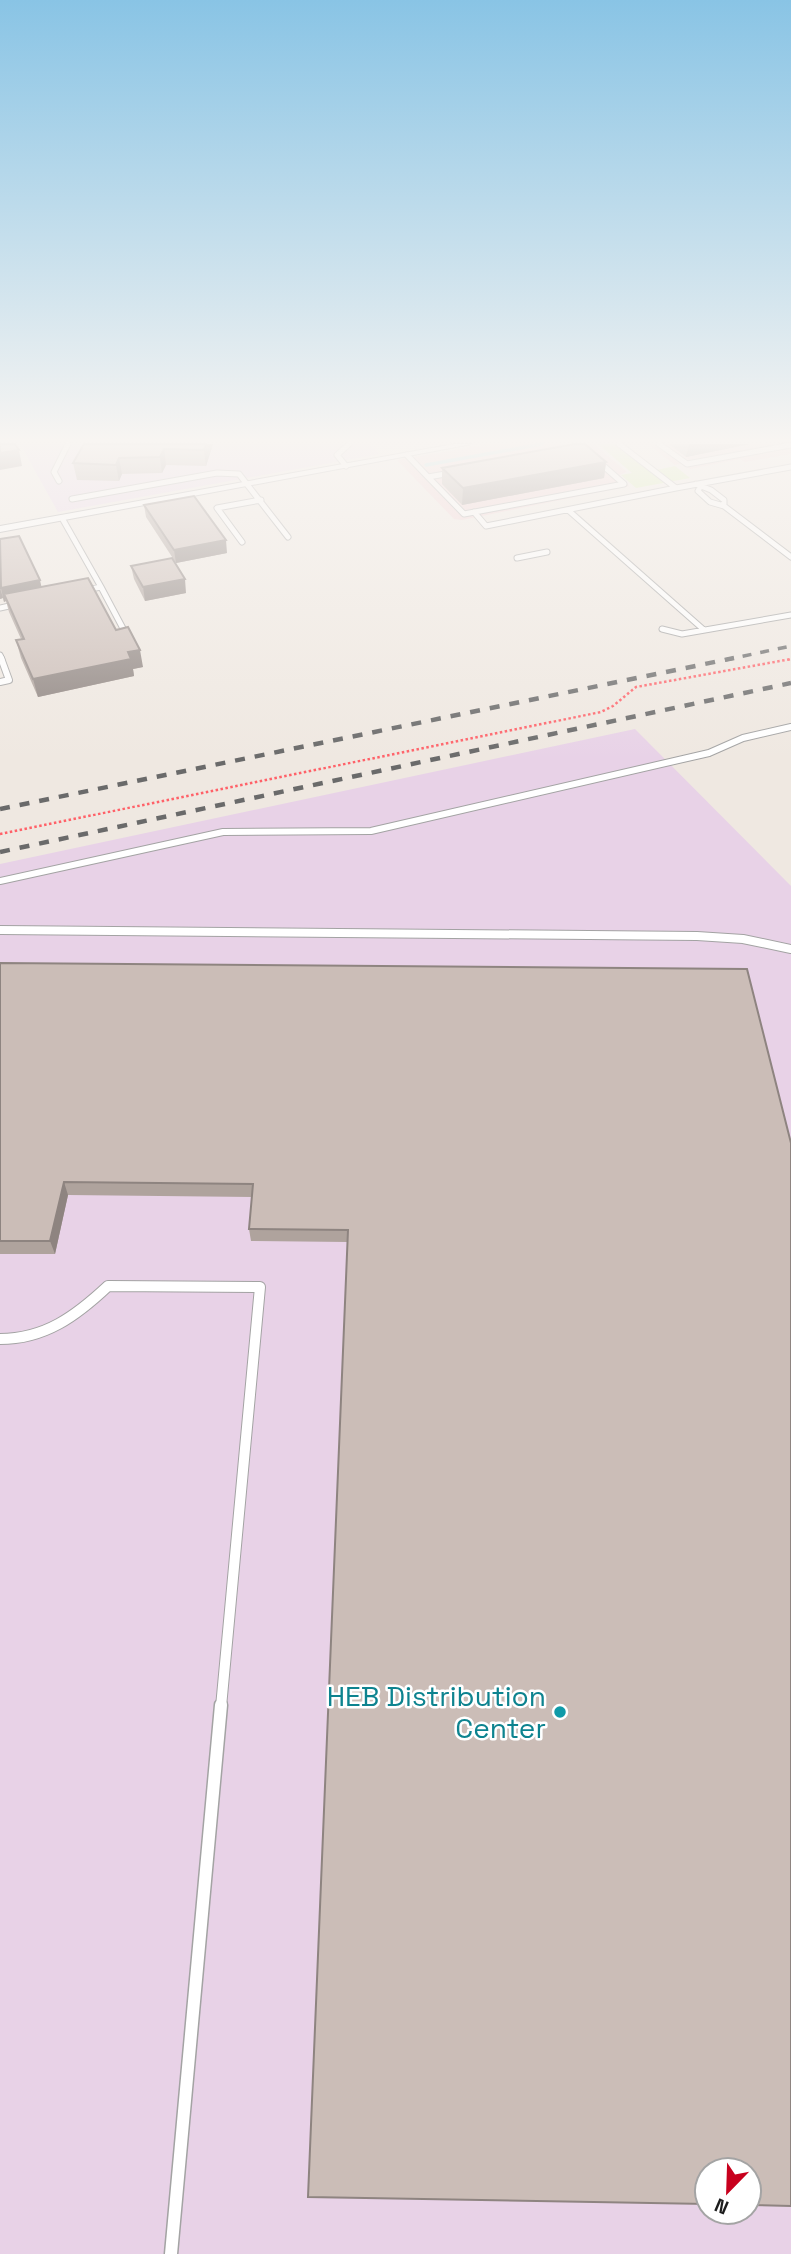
<svg xmlns="http://www.w3.org/2000/svg" width="791" height="2254" viewBox="0 0 791 2254" font-family="'Space Grotesk',sans-serif">
  <rect width="100%" height="100%" fill="#efe8e1"/>
  <!-- commercial -->
  <path fill="#f2ced1" d="M490,444L595,445L627,472L619,475L629,486L462,520L454,519L397,460Z
    M648,444H791V454L745,462L740,459L690,469L683,463L675,465Z"/>
  <!-- industrial -->
  <path fill="#e8d2e7" fill-rule="evenodd" d="M20,444H370L380,454L58,512Z
    M635,729L791,886V2254H0V864ZM707,2170H749V2212H707Z"/>
  <!-- grass -->
  <path fill="#d2eea1" d="M598,444H625L657,470L675,466L690,478L636,488L621,475L632,473Z"/>
  <g fill="none" stroke-linecap="round" stroke-linejoin="round">
    <!-- stream -->
    <path stroke="#9cdbe1" stroke-width="3.5" d="M426,465L542,444"/>
    <!-- lane-far4 casing -->
    <g stroke="#a3a3a3" stroke-width="7">
      <path id="lane-far4" d="M659,444L687,464L791,445
        M407,455L428,477
        M346,466L337,455L349,444
        M451,473L428,477L464,514L624,484L599,462
        M59,481L54,472L68,444
        M696,484L711,490L724,500V506
        M700,487L698,491L710,502L724,506L791,557
        M676,488L791,467
        M72,499L217,473L239,474L288,537
        M568,510L704,630
        M474,512L486,526L676,488L619,444
        M62,518L101,587L85,590
        M242,542L217,508L261,500
        M517,558L547,552
        M101,587L127,636
        M0,608L18,604
        M662,629L682,634L791,615
        M0,655L2,660"/>
    </g>
    <!-- lane-far3 casing -->
    <g stroke="#a3a3a3" stroke-width="8">
      <path id="lane-far3" d="M0,682L9,680L1,658
        M0,881L223,832L371,831L709,753L743,738L791,727
        M0,930L105,931"/>
    </g>
    <!-- lane-far2 casing -->
    <g stroke="#a3a3a3" stroke-width="10">
      <path id="lane-far2" d="M0,930L697,936L743,939L791,949"/>
    </g>
    <!-- lane-far1 casing -->
    <g stroke="#a3a3a3" stroke-width="12">
      <path id="lane-far1" d="M0,1339C45,1339 76,1316 108,1286L260,1287L221,1707"/>
    </g>
    <!-- lane casing -->
    <g stroke="#a3a3a3" stroke-width="15">
      <path id="lane" d="M171,2254L221,1705"/>
    </g>
    <!-- street casing -->
    <g stroke="#a3a3a3" stroke-width="2">
      <path id="street" d="M454,444H472L0,532V526Z"/>
    </g>
    <!-- path-far1 -->
    <path stroke="#ff6168" stroke-width="2" stroke-dasharray="2 2" stroke-linecap="butt" d="M788,660L791,659"/>
    <!-- path -->
    <path stroke="#ff6168" stroke-width="2.5" stroke-dasharray="2.5 2.5" stroke-linecap="butt" d="M0,834L601,712L613,706L636,687L791,659"/>
    <!-- lane-far4 -->
    <use href="#lane-far4" stroke="#fff" stroke-width="5"/>
    <!-- lane-far3 -->
    <use href="#lane-far3" stroke="#fff" stroke-width="6"/>
    <!-- lane-far2 -->
    <use href="#lane-far2" stroke="#fff" stroke-width="8"/>
    <!-- lane-far1 -->
    <use href="#lane-far1" stroke="#fff" stroke-width="10"/>
    <!-- lane -->
    <use href="#lane" stroke="#fff" stroke-width="12"/>
    <!-- street -->
    <use href="#street" fill="#fff" fill-rule="evenodd"/>
    <!-- rail-far1 -->
    <path stroke="#6a6a6a" stroke-width="3.5" stroke-dasharray="9 9" stroke-linecap="butt" d="M725,660L791,646"/>
    <!-- rail -->
    <path stroke="#6a6a6a" stroke-width="4.5" stroke-dasharray="10 10" stroke-linecap="butt" d="M0,809L734,658
      M0,852L791,683"/>
  </g>
  <!-- wall -->
  <path fill="#afa39d" d="M84,444H213L206,466L166,465L162,473L122,474L119,481L77,480L73,463Z
    M669,444H750L686,457Z
    M606,462L604,478L462,505L442,484V468Z
    M144,505L227,553L176,563L146,517Z
    M0,539L42,587L116,630L143,667L133,669L134,676L38,697L21,658L16,640L21,639L9,612L6,601L4,602L3,598L0,599Z
    M131,566L186,593L145,601L134,579Z
    M0,963L747,969L347,1242L251,1241L249,1229L252,1197L68,1195L55,1254H0Z"/>
  <!-- shaded-wall -->
  <path fill="#8e8480" d="M206,444H213L206,466L204,450Z
    M689,444H750L686,457Z
    M164,449L166,465L162,473L160,457Z
    M19,450L22,466L0,470V453Z
    M119,458L122,474L119,481L116,465Z
    M606,462L604,478L462,505L463,488Z
    M226,540L227,553L176,563L174,550Z
    M185,579L186,593L145,601L143,587Z
    M40,580L43,594H4L6,601L4,602L1,588Z
    M0,588L3,598L0,599Z
    M140,650L143,667L133,669L134,676L38,697L33,679L128,652Z
    M64,1182L68,1195L55,1254L50,1241Z"/>
  <!-- building -->
  <path fill="#cbbdb7" stroke="#8e8480" stroke-width="2" d="M0,444H15L19,450L0,453Z
    M84,444H206L204,450L164,449L160,457L119,458L116,465L73,463Z
    M575,444H585L606,462L463,488L442,468Z
    M194,496L226,540L174,550L144,505Z
    M19,536L40,580L1,588L0,539Z
    M172,558L185,579L143,587L131,566Z
    M88,578L116,630L128,627L140,650L128,652L131,659L33,679L16,640L24,639L4,594Z
    M0,963L747,969L791,1143V2206L749,2205V2170H707V2204L308,2197L348,1230L249,1229L253,1184L64,1182L50,1241H0Z"/>
  <!-- sky -->
  <linearGradient id="sky" x2="0" y2="1"><stop stop-color="#89c4e5"/><stop offset="0.58" stop-color="#f8f5f2"/><stop offset="1" stop-color="#f8f5f2" stop-opacity="0"/></linearGradient>
  <rect width="791" height="760" fill="url(#sky)"/>
  <!-- markers -->
  <circle fill="#0f9aa8" stroke="#fff" stroke-width="2.5" cx="560" cy="1712" r="7"/>
  <g text-anchor="middle" dominant-baseline="central" stroke-width="5" stroke-linejoin="round" paint-order="stroke">
    <!-- near-culture labels -->
    <g font-size="28" fill="#0d838f" stroke="#fff" text-anchor="end">
      <text x="546" y="1696">HEB Distribution<tspan x="546" dy="32">Center</tspan></text>
    </g>
  </g>
  <!-- north arrow -->
  <g transform="translate(728 2191) rotate(203)"><circle r="33" fill="#ffffff" stroke="#a4a4a4" stroke-width="2"/>
  <path d="M0-5L12 26L0 18L-12 26Z" fill="#c8001d"/>
  <text y="-10" font-size="19" font-weight="bold" text-anchor="middle" fill="#1c1c1c">N</text>
  </g>
</svg>
